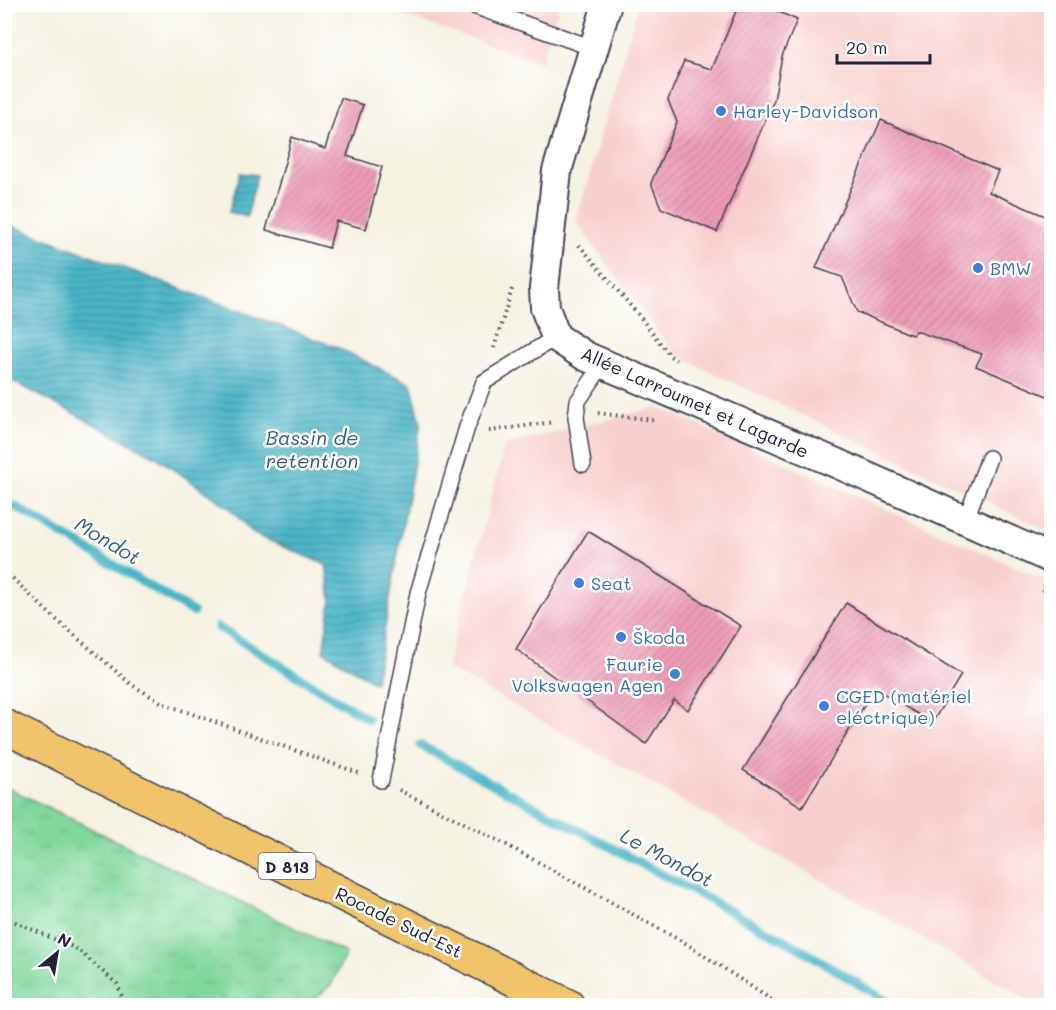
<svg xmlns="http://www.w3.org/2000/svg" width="1056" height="1010" viewBox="0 0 1056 1010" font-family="Mali,sans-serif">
  <defs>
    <pattern id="park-tufts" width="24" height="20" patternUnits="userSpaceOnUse" patternTransform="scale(1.5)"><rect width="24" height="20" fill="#80d89d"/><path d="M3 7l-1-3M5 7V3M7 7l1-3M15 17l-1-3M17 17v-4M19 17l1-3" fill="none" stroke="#6eb988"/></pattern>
    <pattern id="water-rules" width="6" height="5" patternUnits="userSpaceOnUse" patternTransform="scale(1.5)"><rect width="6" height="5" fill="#4ab6c6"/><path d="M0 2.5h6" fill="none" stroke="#3d94a2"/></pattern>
    <pattern id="building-hatch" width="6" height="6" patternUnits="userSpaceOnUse" patternTransform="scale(1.5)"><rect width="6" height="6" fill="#ed9bb6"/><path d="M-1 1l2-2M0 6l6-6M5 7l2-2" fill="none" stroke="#cb859d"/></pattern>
  </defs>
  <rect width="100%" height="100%" fill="#fff"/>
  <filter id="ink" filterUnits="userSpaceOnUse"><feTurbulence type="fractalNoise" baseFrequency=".0167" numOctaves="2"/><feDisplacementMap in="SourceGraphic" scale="12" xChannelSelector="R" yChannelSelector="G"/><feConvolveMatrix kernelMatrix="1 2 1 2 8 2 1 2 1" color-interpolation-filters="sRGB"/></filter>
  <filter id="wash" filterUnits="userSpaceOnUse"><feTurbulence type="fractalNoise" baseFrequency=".008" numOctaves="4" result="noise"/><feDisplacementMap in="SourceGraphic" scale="24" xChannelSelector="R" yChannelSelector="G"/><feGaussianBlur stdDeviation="1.35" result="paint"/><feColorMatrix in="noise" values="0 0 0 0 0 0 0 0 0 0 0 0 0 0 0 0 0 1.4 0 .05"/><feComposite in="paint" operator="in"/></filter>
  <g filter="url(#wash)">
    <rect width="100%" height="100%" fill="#f5f2e2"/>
    <!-- built -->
    <path fill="#f7d0ce" d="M371,5H560L541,62Z
      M638,5H1051V532L675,355L576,222Z
      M658,407L1051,583V1005H1037L879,913L446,667L505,445Z"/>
    <!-- park -->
    <path fill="url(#park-tufts)" stroke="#517d6c" stroke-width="1.5" d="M4,786L346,953L331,985L308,1005H5Z"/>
    <!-- water -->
    <path fill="url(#water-rules)" stroke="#366c80" stroke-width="1.5" d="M240,173L257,175L247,217L229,212Z
      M4,223L334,346L411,384L421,423L375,683L323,651L331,600L326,565L254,534L229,508L156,457L5,377Z"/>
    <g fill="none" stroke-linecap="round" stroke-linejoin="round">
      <!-- stream -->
      <path stroke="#4ab6c6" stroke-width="9" d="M4,500L193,612
        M218,627L368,719
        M420,745L801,949L895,1006"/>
    </g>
    <g id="blocks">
      <!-- building -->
      <path fill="url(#building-hatch)" d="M739,4H761L797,20L782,56L774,100L717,232L661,208L651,183L677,122L668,100L684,61L712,69Z
        M341,98L363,105L347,156L382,167L366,229L336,221L329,248L266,230L292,137L325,149Z
        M881,120L998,171L989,192L1052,219V398L976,366L982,354L916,331L912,335L857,312L842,277L816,268Z
        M588,531L741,626L688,710L674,700L646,744L516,649Z
        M846,603L961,675L932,723L875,688L802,807L743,770Z"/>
    </g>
  </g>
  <g filter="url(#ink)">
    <use href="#blocks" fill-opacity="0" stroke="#424154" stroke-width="1.5"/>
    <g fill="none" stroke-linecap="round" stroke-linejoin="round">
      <!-- service casing -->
      <g stroke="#424154" stroke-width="18">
        <path id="service" d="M468,4L593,48
          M583,464L576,417L578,401L603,364
          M965,521L989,458
          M381,780L418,593L467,427L484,382L556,337"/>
      </g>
      <!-- minor casing -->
      <g stroke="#424154" stroke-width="32">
        <path id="minor" d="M607,4L557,171L544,288L545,308L556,337L585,356L836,463L1052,559"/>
      </g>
      <!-- primary casing -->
      <g stroke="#424154" stroke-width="36">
        <path id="primary" d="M4,726L568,1006"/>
      </g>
      <!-- path -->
      <path stroke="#424154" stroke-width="4" stroke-dasharray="1.5 4.5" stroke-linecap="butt" d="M579,245L641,318L670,356L676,360
        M494,348L512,289
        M598,413L653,420
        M489,431L553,422
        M4,570L51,615L103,660L132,685L164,704L359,773
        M1042,589L1052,593
        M399,790L505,844L685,943L781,1006
        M4,917L77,949L117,984L126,1006"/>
      <!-- service -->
      <use href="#service" stroke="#fff" stroke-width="15"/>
      <!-- minor -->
      <use href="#minor" stroke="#fff" stroke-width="28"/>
      <!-- primary -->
      <use href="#primary" stroke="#f1c36a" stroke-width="33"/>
    </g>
  </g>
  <!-- markers -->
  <g fill="#3f7fe0" stroke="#fff" stroke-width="2">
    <circle cx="721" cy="111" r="6"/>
    <circle cx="978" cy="268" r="6"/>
    <circle cx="579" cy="583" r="6"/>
    <circle cx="621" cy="637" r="6"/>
    <circle cx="675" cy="674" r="6"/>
    <circle cx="824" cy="706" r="6"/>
  </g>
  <g text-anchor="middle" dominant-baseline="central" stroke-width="5" stroke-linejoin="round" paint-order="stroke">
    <!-- shield labels -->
    <rect fill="#fff" stroke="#646476" stroke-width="1.5" x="258.5" y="853" width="57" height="26" rx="4.5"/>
    <g font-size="16" font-weight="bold" fill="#22223b">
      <text x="287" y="866">D 813</text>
    </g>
    <!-- shop labels -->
    <g font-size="18" fill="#366cbe" stroke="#fff" text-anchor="start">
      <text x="733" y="111">Harley-Davidson</text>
      <text x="990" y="268">BMW</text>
      <text x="591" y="583">Seat</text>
      <text x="633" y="637">Škoda</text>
      <text x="663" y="664" text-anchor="end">Faurie<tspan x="663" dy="21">Volkswagen Agen</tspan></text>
      <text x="836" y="696">CGED (matériel<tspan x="836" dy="21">eléctrique)</tspan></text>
    </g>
    <!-- street labels -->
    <g font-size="18" fill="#22223b" stroke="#fff">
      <text transform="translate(695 402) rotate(24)">Allée Larroumet et Lagarde</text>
      <text transform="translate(399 922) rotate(26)">Rocade Sud-Est</text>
    </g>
    <!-- water labels -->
    <g font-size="20" font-style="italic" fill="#325d73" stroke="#fff">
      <text x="312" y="437">Bassin de<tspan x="312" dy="23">retention</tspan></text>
      <text transform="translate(108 540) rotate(31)">Mondot</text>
      <text transform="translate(667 857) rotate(28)">Le Mondot</text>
    </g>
  </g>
  <!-- margin -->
  <rect width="1056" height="1010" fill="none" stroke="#fff" stroke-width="24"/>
  <!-- north arrow -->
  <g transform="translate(57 953) rotate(30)" stroke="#ffffff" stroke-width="4.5" paint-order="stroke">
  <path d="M0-4.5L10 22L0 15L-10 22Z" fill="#22223b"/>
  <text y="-9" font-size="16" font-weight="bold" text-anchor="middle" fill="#22223b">N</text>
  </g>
  <!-- scale -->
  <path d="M837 54v9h93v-9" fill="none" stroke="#22223b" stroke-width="3"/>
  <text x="846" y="54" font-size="18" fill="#22223b" stroke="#ffffff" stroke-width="4.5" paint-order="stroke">20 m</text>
</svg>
